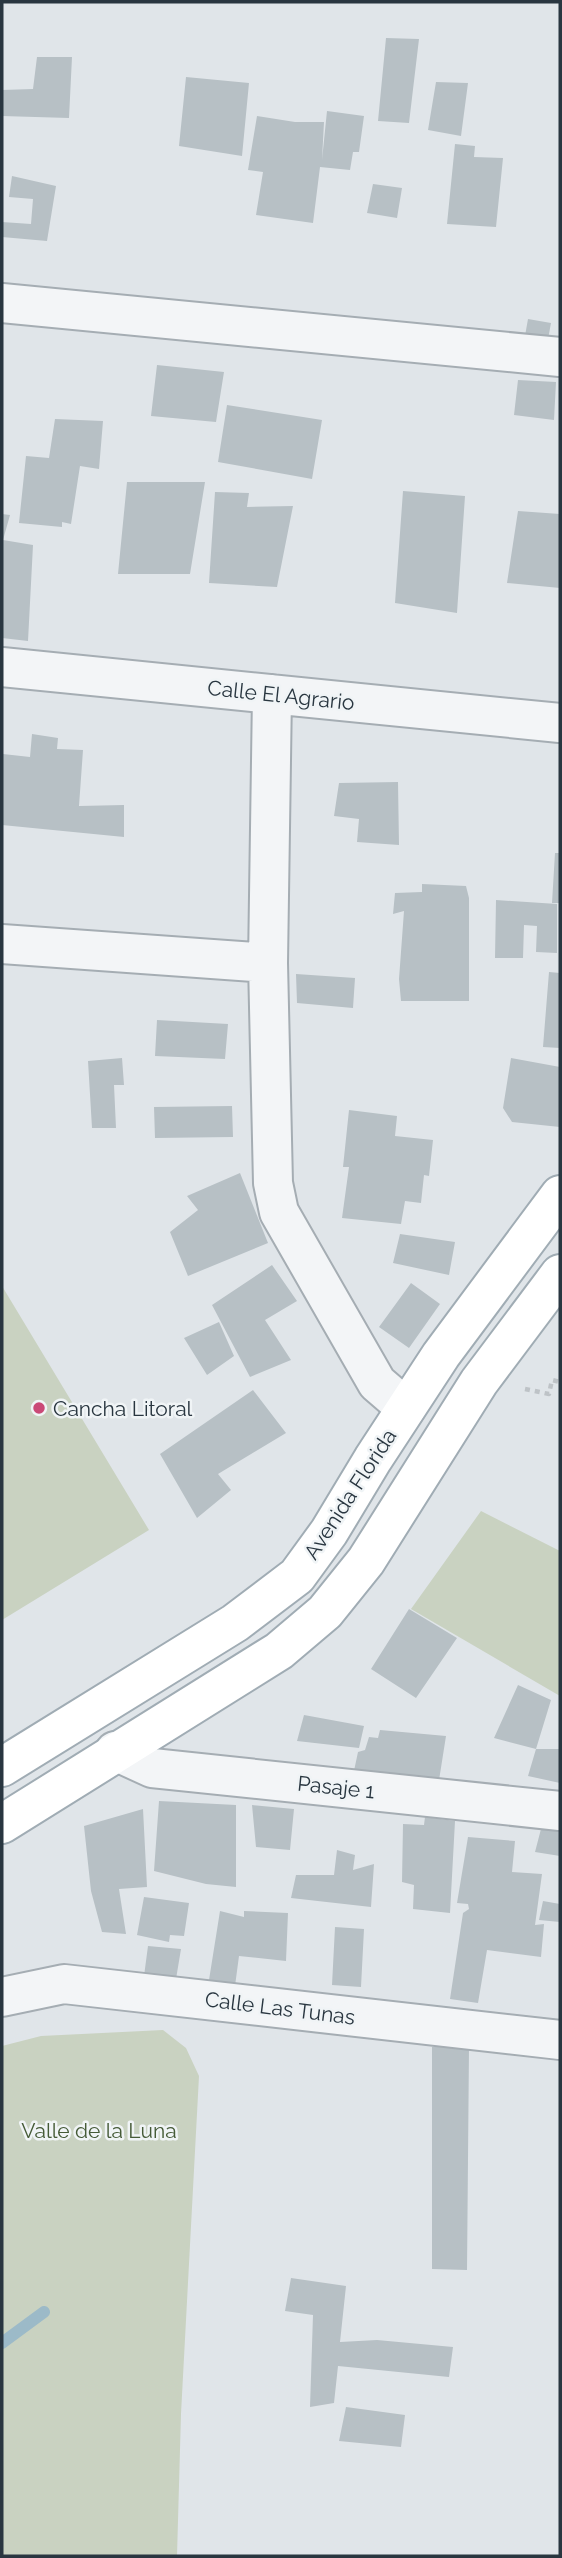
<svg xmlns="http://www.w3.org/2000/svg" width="562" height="2558" viewBox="0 0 562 2558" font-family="Raleway,sans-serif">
  <rect width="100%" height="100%" fill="#e0e5e9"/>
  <!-- green -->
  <path fill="#c9d2c1" d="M2,1286L149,1530L2,1620Z
    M481,1511L560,1551V1696L411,1609Z
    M163,2030L186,2048L199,2076L181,2414L177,2556H2V2046L41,2036Z"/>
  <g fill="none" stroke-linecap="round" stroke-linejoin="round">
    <!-- stream -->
    <path stroke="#9cbac8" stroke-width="12" d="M2,2343L44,2312"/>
  </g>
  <!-- building -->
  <path fill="#b7c0c5" d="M386,38L419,39L409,123L378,121Z
    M37,57H72L69,118L2,116V90L33,89Z
    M186,77L249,83L242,156L179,146Z
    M436,82L468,83L461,136L428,130Z
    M327,111L364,116L359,152H353L350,170L320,167L313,223L256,215L263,172L248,170L257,116L295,122H324L322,160Z
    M455,144L475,146L474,157L503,158L496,227L447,224Z
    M12,176L56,186L47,241L2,237V222L31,224L33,199L9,197Z
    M373,184L402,188L397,218L367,213Z
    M528,319L551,323L546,350L523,347Z
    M157,365L224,372L216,422L151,416Z
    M518,380L556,382L554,420L514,415Z
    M227,405L322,420L312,479L218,462Z
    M55,419L103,421L99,469L80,466L71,524L62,522V527L19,523L26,456L49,458Z
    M127,482H205L190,574H118Z
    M403,491L465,496L457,613L395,603Z
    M215,492L249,493L247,507L293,506L277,587L209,583Z
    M518,511L560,514V588L507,583Z
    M2,514L10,515L3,540L33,545L28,641L2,638Z
    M32,734L58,738L57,749L83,750L79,806L124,805V837L2,825L3,754L30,757Z
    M398,782L399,845L357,842L359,819L334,816L339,783Z
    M555,853H560V903H552Z
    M422,884L466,886L469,898V1001H401L399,979L404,911L393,914L395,893L422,892Z
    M496,900L557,904V953L536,952L537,926L524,925L523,958H495Z
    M549,972L560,973V1048L543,1047Z
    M296,974L355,978L353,1008L297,1003Z
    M157,1020L228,1024L225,1059L155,1056Z
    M122,1058L124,1085H114L116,1128H92L88,1061Z
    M511,1058L560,1067V1127L512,1122L503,1108Z
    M232,1106L233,1137L155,1138L154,1107Z
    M349,1110L397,1116L395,1136L433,1140L429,1176L424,1175L421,1203L405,1201L401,1224L342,1218L349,1167H343Z
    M240,1173L268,1243L188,1276L170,1232L198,1210L187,1196Z
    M400,1234L455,1242L449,1275L393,1263Z
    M272,1265L297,1301L265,1320L291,1360L250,1377L212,1305Z
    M411,1283L440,1304L409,1348L379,1327Z
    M219,1322L234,1356L207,1375L184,1338Z
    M253,1390L286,1433L218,1474L231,1490L197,1518L160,1454Z
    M409,1609L457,1638L416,1698L371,1669Z
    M518,1685L551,1700L536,1749L494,1738Z
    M304,1715L364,1726L359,1748L297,1741Z
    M380,1730L446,1736L437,1793L351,1785L358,1752L365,1750L369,1737L378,1738Z
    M536,1749H560V1783L528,1776Z
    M159,1801L236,1805V1887L206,1884L154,1871Z
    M252,1805L294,1809L290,1850L256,1847Z
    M143,1809L147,1887L119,1889L126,1934L102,1932L91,1891L84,1826Z
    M425,1817L455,1821L450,1913L413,1909L414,1885L402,1882L403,1824L424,1825Z
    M541,1829L560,1831V1856L535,1852Z
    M468,1837L515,1841L512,1872L542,1874L535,1925L544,1924L541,1957L487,1950L478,2003L450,1999L463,1913L469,1909L468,1904L457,1903Z
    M337,1850L355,1855L353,1870L374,1864L371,1907L291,1898L296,1875H334Z
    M144,1897L189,1903L184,1936L170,1935L169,1942L137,1935Z
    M543,1901L560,1904V1922L539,1920Z
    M220,1911L244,1917V1911L288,1913L286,1961L239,1956L235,1986L209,1980Z
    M335,1927L364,1929L361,1987L332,1985Z
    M148,1946L181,1949L176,1979L144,1976Z
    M432,2047H469L467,2270L432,2269Z
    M291,2278L346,2286L340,2342L377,2340L453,2347L449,2377L338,2366L334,2403L310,2407L313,2315L285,2311Z
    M346,2407L405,2415L401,2447L339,2441Z"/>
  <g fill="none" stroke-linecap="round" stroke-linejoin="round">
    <!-- minor casing -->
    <g stroke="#a5adb3" stroke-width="42">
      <path id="minor" d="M2,303L560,357
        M2,667L560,723
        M272,694L268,963L273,1183L279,1212L377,1383L406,1408
        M2,944L268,963
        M115,1751L152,1768L560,1811
        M2,1997L64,1984L560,2040"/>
    </g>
    <!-- major casing -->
    <g stroke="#a0acb4" stroke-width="42">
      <path id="major" d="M2,1767L235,1623L297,1576L329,1532L373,1459L441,1355L560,1195
        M2,1824L279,1651L325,1612L366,1561L479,1382L560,1274"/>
    </g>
    <!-- path -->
    <path stroke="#bec3c7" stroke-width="4.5" stroke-dasharray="5 5" stroke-linecap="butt" d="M525,1389L549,1394L552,1380L560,1382"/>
    <!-- minor -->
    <use href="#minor" stroke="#f3f5f7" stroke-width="38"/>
    <!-- major -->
    <use href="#major" stroke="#fff" stroke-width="38"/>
  </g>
  <!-- markers -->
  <circle fill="#ca4977" stroke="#f0f4f6" stroke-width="2.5" cx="39" cy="1408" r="7"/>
  <g text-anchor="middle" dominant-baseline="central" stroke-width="5" stroke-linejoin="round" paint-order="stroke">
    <!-- street labels -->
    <g font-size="21" fill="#293640" stroke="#f0f4f6">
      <text transform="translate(281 695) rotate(6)">Calle El Agrario</text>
      <text transform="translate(350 1494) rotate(-57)">Avenida Florida</text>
      <text transform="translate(336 1787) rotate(6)">Pasaje 1</text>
      <text transform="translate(280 2008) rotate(7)">Calle Las Tunas</text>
    </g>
    <!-- poi labels -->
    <g font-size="21" fill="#293640" stroke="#f0f4f6" text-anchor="start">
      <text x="53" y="1408">Cancha Litoral</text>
    </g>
    <!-- park labels -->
    <g font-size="21" fill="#455b37" stroke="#f0f4f6">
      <text x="99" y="2130">Valle de la Luna</text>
    </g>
  </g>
  <!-- border -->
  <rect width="562" height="2558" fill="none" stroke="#293640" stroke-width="7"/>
</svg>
